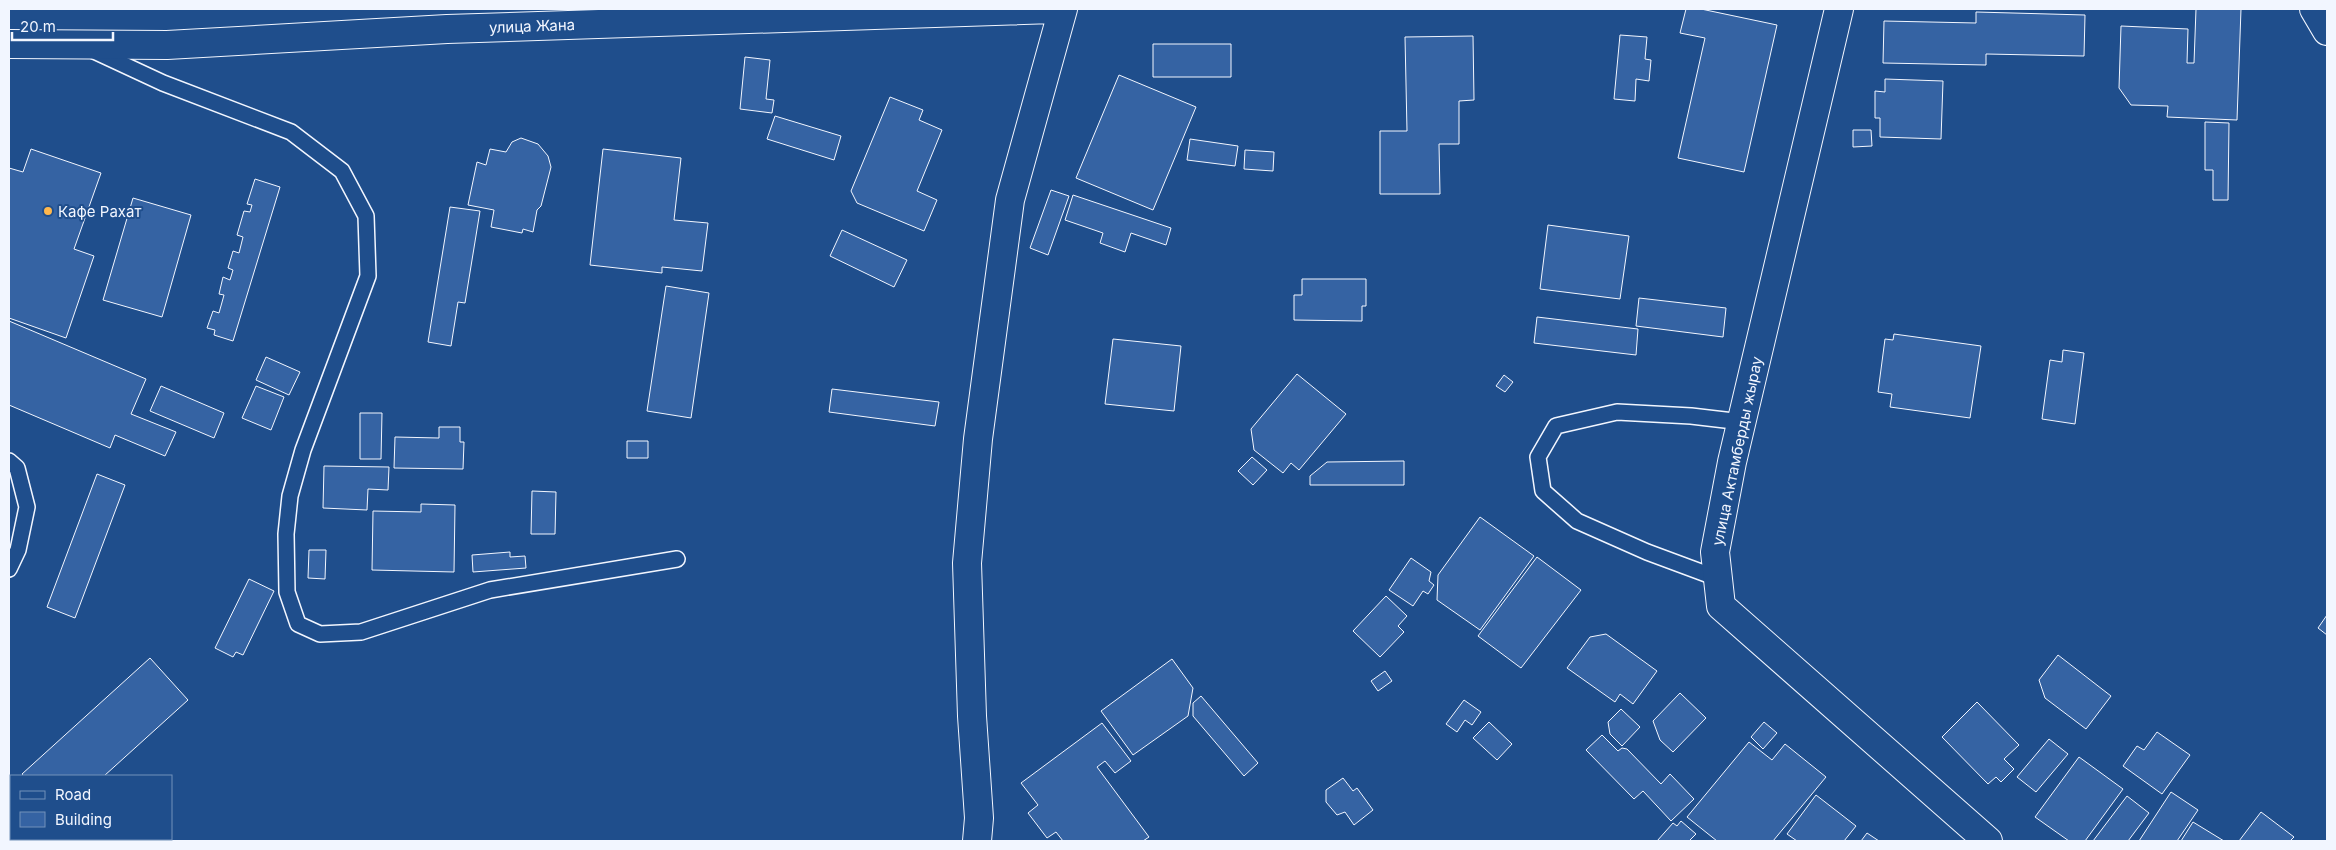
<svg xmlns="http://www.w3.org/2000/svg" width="2336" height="850" viewBox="0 0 2336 850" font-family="Inter,sans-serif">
  <rect width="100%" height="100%" fill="#1f4e8c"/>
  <!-- building -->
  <path fill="#3563a3" stroke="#f2f6ff" d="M1686,9H1701L1777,25L1744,172L1678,158L1705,38L1680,33Z
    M2196,9H2241L2237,120L2167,117L2168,106L2131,105L2119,88L2121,26L2188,29L2187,63H2194Z
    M1976,12L2085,15L2084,56L1986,54V65L1883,63L1884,21L1976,23Z
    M1620,35L1647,37L1645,59L1651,60L1649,81L1636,79L1635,101L1614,99Z
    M1473,36L1474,100L1459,101V144H1439L1440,194H1380V131H1407L1405,37Z
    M1153,44H1231V77H1153Z
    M745,57L770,60L766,99L774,100L772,113L740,109Z
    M1119,75L1196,107L1153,210L1076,178Z
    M1885,79L1943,81L1941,139L1880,137V118H1875V91L1885,92Z
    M890,97L923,110L919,120L942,130L917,191L937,200L924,231L857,203L851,191Z
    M775,116L841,136L834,160L767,139Z
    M2205,122L2229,123L2228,200H2213V170H2205Z
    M1853,130H1871L1872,146L1853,147Z
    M521,138L538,144L548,156L551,167L541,206L537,210L533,232L523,229L522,233L491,227L494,210L468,205L477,162L486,165L490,149L506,152L512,142Z
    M1190,139L1238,146L1235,166L1187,160Z
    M31,149L101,173L74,249L94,256L66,338L9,318V168L23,172Z
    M603,149L681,158L674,220L708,223L702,271L662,267V273L590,265Z
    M1245,150L1274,152L1273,171L1244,169Z
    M255,179L280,187L233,341L214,335L215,330L207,328L213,311L219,313L224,295L219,294L223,277L230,280L233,270L228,268L233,251L239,253L243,237L237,235L244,211L250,212L252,205L247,204Z
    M1051,190L1069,196L1048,255L1030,248Z
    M1073,195L1171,228L1166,245L1131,233L1125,252L1100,243L1103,233L1065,220Z
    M133,198L191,215L162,317L103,300Z
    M450,207L480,211L465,303L458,302L451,346L428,342Z
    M1548,225L1629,236L1620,299L1540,289Z
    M842,230L907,260L894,287L830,256Z
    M1302,279H1366V306H1362V321L1294,320V295H1302Z
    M666,286L709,293L691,418L647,411Z
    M1639,298L1726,308L1723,337L1636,326Z
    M1537,317L1638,329L1636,355L1534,343Z
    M9,321L146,379L131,414L176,432L165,456L115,435L110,448L9,405Z
    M1894,334L1981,346L1970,418L1890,407L1892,394L1878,392L1885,339L1893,340Z
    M1113,339L1181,346L1174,411L1105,404Z
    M2063,350L2084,353L2075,424L2042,419L2050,360L2062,362Z
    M266,357L300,372L289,395L256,380Z
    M1297,374L1346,414L1299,470L1291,463L1283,473L1254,450L1251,429Z
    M1504,375L1513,382L1505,392L1496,386Z
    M161,386L224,413L214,438L150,411Z
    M256,386L284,397L271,430L242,418Z
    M832,389L939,402L935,426L829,412Z
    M360,413H382L381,459H360Z
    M439,427H460V442H464L463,469L394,468L395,437L439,438Z
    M627,441H648V458H627Z
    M1252,457L1267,470L1253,485L1238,471Z
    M1404,461V485H1310V476L1327,462Z
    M324,466L389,467L388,490L368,489L367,510L323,508Z
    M97,474L125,485L75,618L47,607Z
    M532,491L556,492L555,534H531Z
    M421,504L455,505L454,572L372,570L373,511L421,512Z
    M1480,517L1534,556L1480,630L1437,600L1438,575Z
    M309,550H326L325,579L308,578Z
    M510,552V557L525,556L526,568L473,572L472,555Z
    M1537,557L1581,590L1521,668L1478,636Z
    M1411,558L1431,572L1429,581L1434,585L1428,594L1423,591L1413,606L1389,590Z
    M249,579L274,591L243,655L236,652L233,657L215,648Z
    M1386,596L1407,616L1398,626L1404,632L1380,657L1353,631Z
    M2327,615V635L2318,628Z
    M1606,634L1657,671L1633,704L1620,694L1615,702L1567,668L1590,637Z
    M2058,655L2111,696L2086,729L2045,698L2039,680Z
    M150,658L188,700L104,776H24L22,774Z
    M1172,659L1193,688L1188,716L1133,755L1101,711Z
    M1385,671L1392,681L1378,691L1371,681Z
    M1680,693L1706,718L1673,752L1660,740L1653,721Z
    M1201,696L1258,763L1244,776L1193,716V703Z
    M1464,700L1481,712L1472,725L1465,720L1457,732L1446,724Z
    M1977,702L2019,745L2004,759L2014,769L2001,782L1996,777L1988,784L1942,737Z
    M1621,709L1640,727L1622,746L1610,734L1608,722Z
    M1489,722L1512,744L1497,760L1473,738Z
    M1764,722L1777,733L1763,749L1751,737Z
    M1102,723L1131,761L1115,773L1105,761L1097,767L1149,837L1143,841H1063L1056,832L1047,838L1028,813L1038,805L1021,783Z
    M2157,732L2190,755L2162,794L2123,766L2137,746L2144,750Z
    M1602,735L1618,751L1622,748L1627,749L1661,784L1670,774L1694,799L1671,821L1643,791L1634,799L1586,750Z
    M2049,739L2068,754L2036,792L2017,777Z
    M1749,742L1772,760L1785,744L1826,777L1773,841H1717L1687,817Z
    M2079,757L2123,789L2085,841H2069L2035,817Z
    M1343,778L1353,791L1357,788L1373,810L1354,825L1345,812L1337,815L1326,802V790Z
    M2171,792L2198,810L2177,841H2139Z
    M1816,795L1856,826L1844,841H1797L1787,834Z
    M2127,796L2149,813L2128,841H2093Z
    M2261,812L2294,837L2291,840L2293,841H2239Z
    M1681,821L1696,834L1689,841H1657L1673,823L1677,826Z
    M2193,822L2224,841H2181Z
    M1867,833L1879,841H1861Z"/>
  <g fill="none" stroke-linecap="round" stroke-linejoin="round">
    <!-- lane casing -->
    <g stroke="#f2f6ff" stroke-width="18">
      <path id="lane" d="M92,50L163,83L291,132L342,171L366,216L368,276L303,450L290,496L286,534L287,592L298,624L320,634L361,632L490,590L677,559
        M9,461L17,468L27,507L18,550L9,569
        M1717,578L1647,552L1577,521L1543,491L1538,457L1556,426L1617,412L1691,416L1742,422"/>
    </g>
    <!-- street casing -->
    <g stroke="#f2f6ff" stroke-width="30">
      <path id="street" d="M1839,9L1732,462L1715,552L1721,606L1988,841
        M2314,9L2327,31
        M9,44L167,45L447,29L1054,9
        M977,841L979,818L972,716L967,563L978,439L1010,200L1063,9"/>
    </g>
    <!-- lane -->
    <use href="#lane" stroke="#1f4e8c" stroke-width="15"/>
    <!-- street -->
    <use href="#street" stroke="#1f4e8c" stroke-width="28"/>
  </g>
  <!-- markers -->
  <circle fill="#ffb74d" stroke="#1f4e8c" stroke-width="2" cx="48" cy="211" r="5"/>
  <g text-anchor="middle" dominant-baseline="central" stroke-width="4" stroke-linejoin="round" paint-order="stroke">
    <!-- street labels -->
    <g font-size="15" fill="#f2f6ff" stroke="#1f4e8c">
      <text transform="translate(532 26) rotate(-2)">улица Жана</text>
      <text transform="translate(1737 451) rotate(-78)">улица Актамберды жырау</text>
    </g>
    <!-- poi labels -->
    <g font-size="15" fill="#f2f6ff" stroke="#1f4e8c" text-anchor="start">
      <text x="58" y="211">Кафе Рахат</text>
    </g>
  </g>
  <!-- border -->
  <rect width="2336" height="850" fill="none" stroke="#f2f6ff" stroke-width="20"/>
  <!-- legend -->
  <rect x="10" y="775" width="162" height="65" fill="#1f4e8c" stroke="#7391ba"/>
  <rect x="20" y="791" width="25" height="8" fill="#1f4e8c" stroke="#7391ba"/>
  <text x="55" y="800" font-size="15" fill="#f2f6ff">Road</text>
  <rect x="20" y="812" width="25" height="15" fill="#3563a3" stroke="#7391ba"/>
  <text x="55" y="825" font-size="15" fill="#f2f6ff">Building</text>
  <!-- scale -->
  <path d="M12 32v8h101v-8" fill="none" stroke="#f2f6ff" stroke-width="2.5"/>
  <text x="20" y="32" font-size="15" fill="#f2f6ff" stroke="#1f4e8c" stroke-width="4" paint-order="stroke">20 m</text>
</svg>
